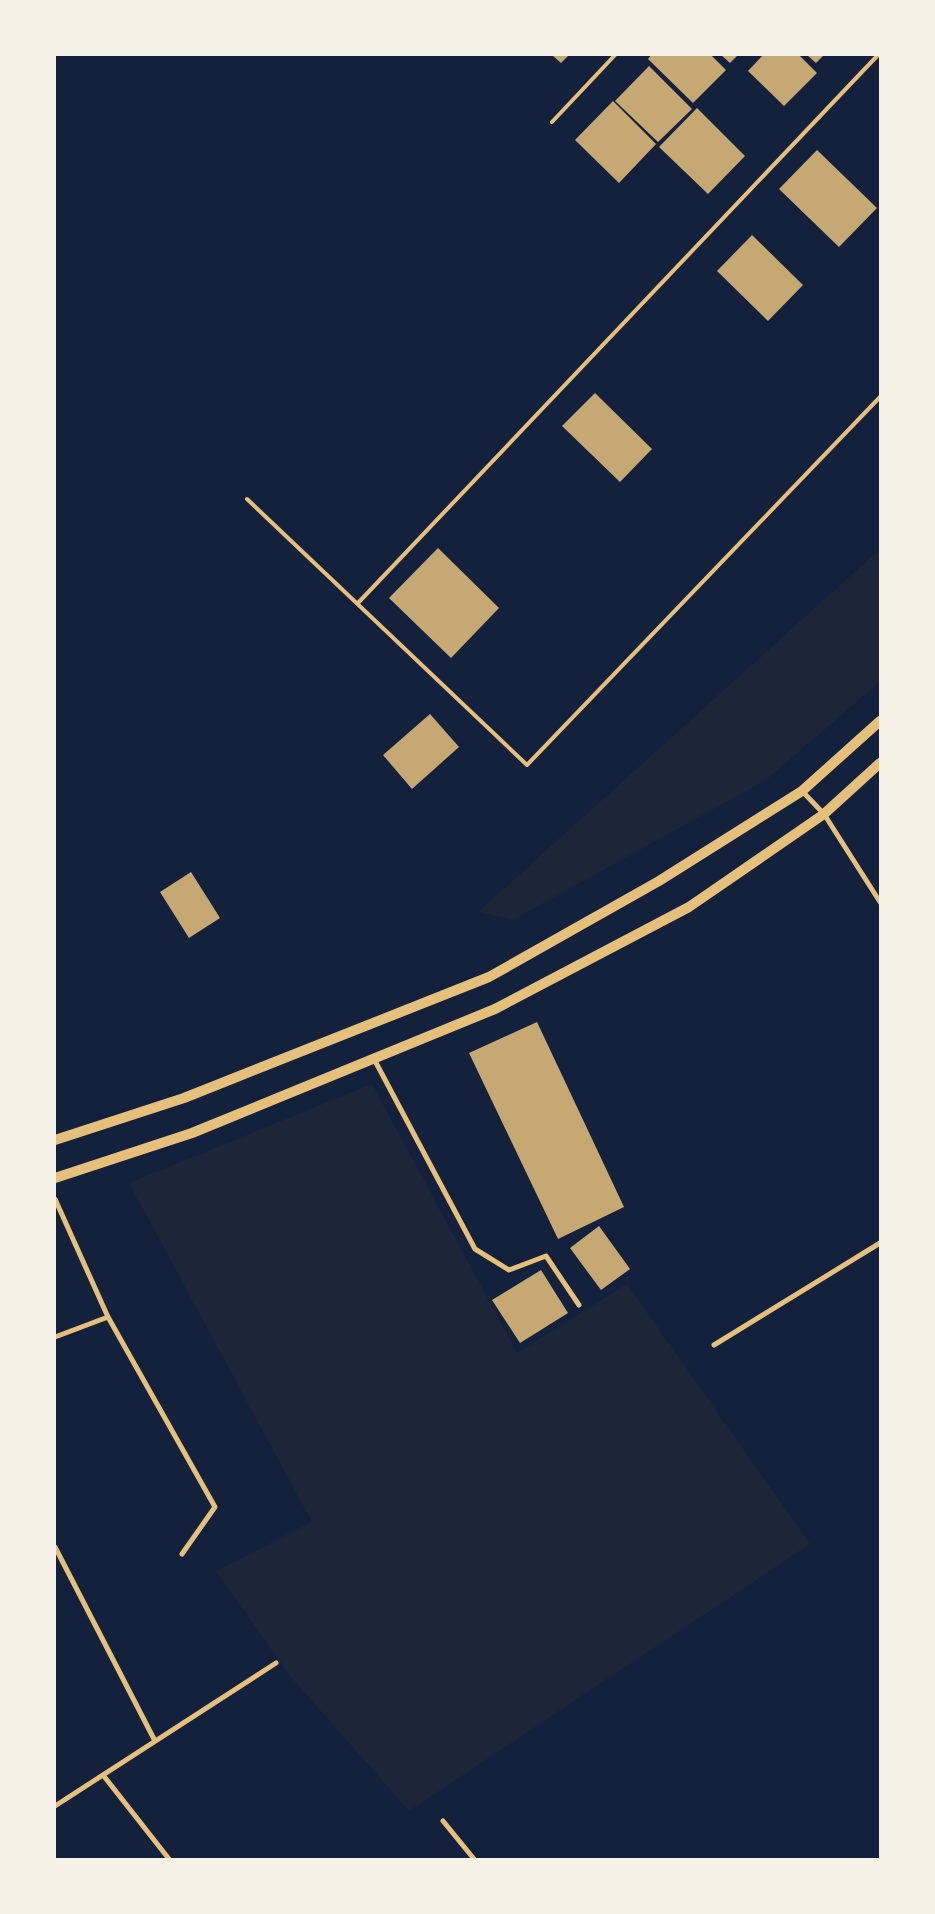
<svg xmlns="http://www.w3.org/2000/svg" width="935" height="1914" viewBox="0 0 935 1914" font-family="Rubik,sans-serif">
  <rect width="100%" height="100%" fill="#14213d"/>
  <!-- green -->
  <path fill="#1d2539" d="M880,549V682L767,779L513,920L478,912Z
    M372,1084L517,1353L627,1284L810,1544L409,1811L290,1676L216,1571L312,1522L129,1183Z"/>
  <!-- building -->
  <path fill="#c6a872" d="M552,55H569L561,63Z
    M651,55H711L726,70L693,103L648,59Z
    M721,55H738L730,63Z
    M763,55H799L817,73L784,106L748,71Z
    M807,55H824L816,63Z
    M649,66L692,109L658,142L615,101Z
    M613,101L656,144L619,183L575,140Z
    M697,108L745,156L708,194L659,147Z
    M817,150L877,208L839,247L779,189Z
    M752,235L803,285L768,321L717,271Z
    M595,393L652,449L620,482L562,426Z
    M438,548L499,608L451,658L389,598Z
    M430,714L459,747L412,789L383,755Z
    M191,872L220,918L189,938L160,892Z
    M537,1022L624,1207L558,1239L469,1053Z
    M599,1226L630,1269L601,1290L570,1248Z
    M541,1270L568,1313L520,1343L492,1300Z"/>
  <g fill="none" stroke-linecap="round" stroke-linejoin="round">
    <!-- service -->
    <path stroke="#e5c07b" stroke-width="4" d="M552,122L615,55
      M247,499L527,765L880,397
      M358,603L878,55"/>
    <!-- minor -->
    <path stroke="#e5c07b" stroke-width="5" d="M802,791L824,814L880,902
      M374,1059L475,1249L509,1270L546,1256L579,1305
      M55,1199L108,1317L215,1507L182,1554
      M55,1337L108,1317
      M714,1345L880,1243
      M55,1547L155,1741
      M103,1775L169,1859
      M55,1806L276,1663
      M443,1821L474,1859"/>
    <!-- secondary -->
    <path stroke="#e5c07b" stroke-width="10" d="M55,1140L184,1098L489,977L659,881L802,791L880,721
      M55,1178L192,1133L495,1009L689,907L824,814L880,763"/>
  </g>
  <!-- border -->
  <rect width="935" height="1914" fill="none" stroke="#f6f1e7" stroke-width="112"/>
</svg>
